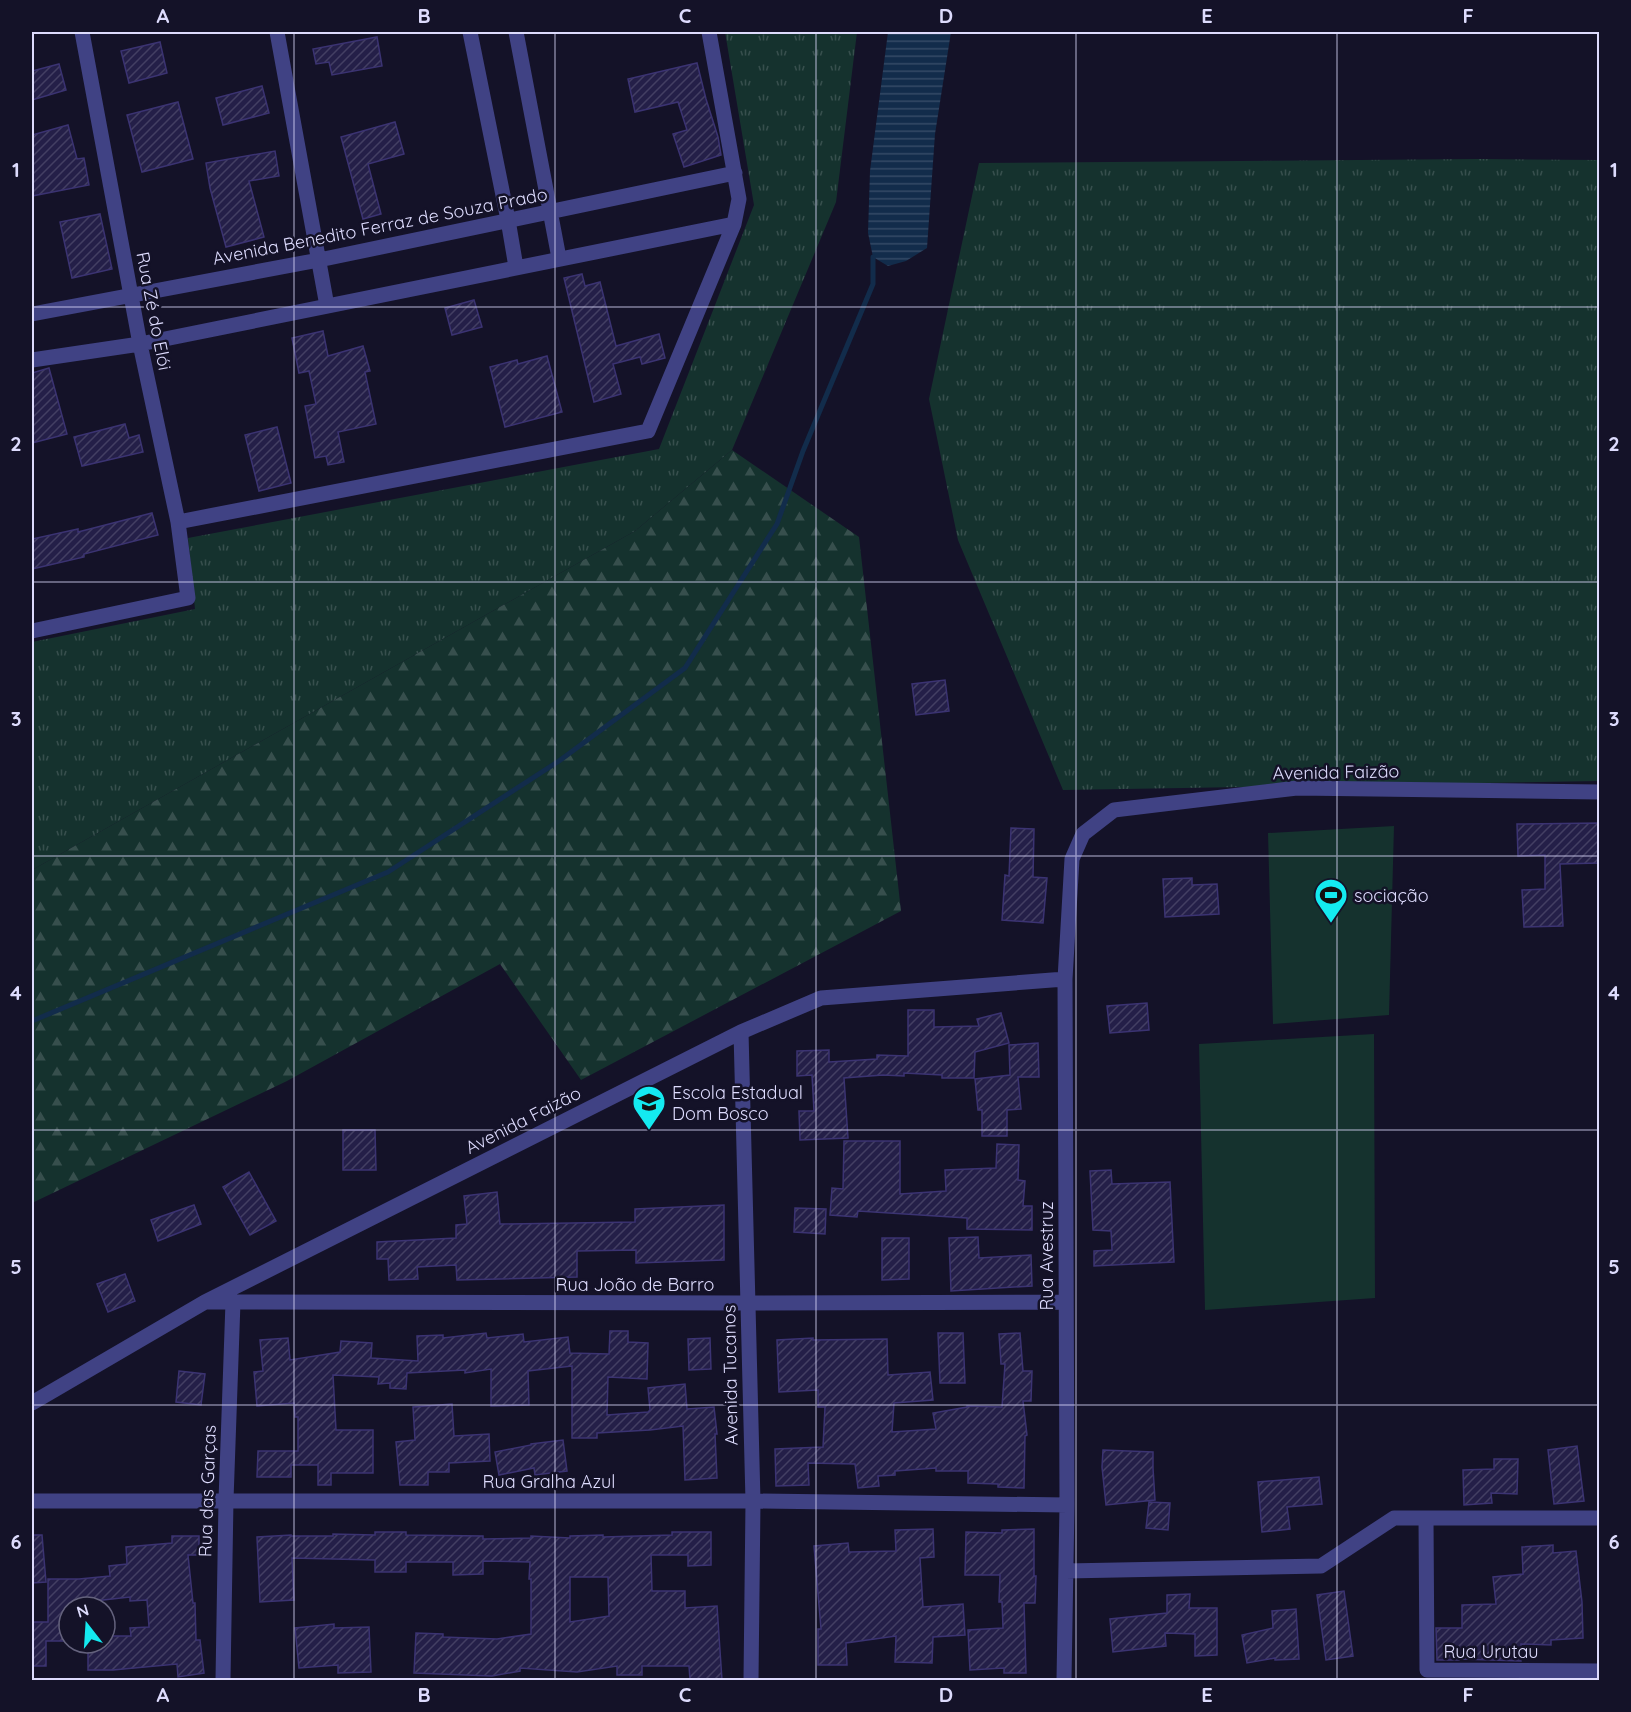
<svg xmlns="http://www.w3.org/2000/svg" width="1631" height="1712" viewBox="0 0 1631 1712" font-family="Quicksand,sans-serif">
  <defs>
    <pattern id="grass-tufts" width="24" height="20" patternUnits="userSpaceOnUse" patternTransform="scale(1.5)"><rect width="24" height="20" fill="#15322e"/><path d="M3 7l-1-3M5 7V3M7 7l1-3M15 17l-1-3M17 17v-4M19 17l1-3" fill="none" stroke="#374f4d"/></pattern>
    <pattern id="forest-firs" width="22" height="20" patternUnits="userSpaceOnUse" patternTransform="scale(1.5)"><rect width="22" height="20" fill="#15322e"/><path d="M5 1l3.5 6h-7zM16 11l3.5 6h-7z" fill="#374f4d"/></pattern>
    <pattern id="water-rules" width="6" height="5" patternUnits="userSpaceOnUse" patternTransform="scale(1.5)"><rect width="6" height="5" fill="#122c4b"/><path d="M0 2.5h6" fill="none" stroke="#344a66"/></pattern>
    <pattern id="building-hatch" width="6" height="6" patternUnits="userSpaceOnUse" patternTransform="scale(1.5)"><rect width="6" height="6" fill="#241f48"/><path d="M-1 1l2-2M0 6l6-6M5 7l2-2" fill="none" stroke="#433f63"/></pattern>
  </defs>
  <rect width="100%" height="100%" fill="#141228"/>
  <!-- grass -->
  <path fill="url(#grass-tufts)" d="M725,32H857L836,202L732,450L635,531L32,870V642L195,609L188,538L659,449L754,205Z
    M1479,159L1599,160V781L1063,790L958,540L929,399L979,163Z"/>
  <!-- forest -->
  <path fill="url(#forest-firs)" d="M732,450L859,537L901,911L581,1080L500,964L287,1081L32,1203V870L635,531Z"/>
  <!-- garden -->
  <path fill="#15322e" d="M1394,826L1389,1015L1273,1024L1268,833Z
    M1374,1034L1375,1298L1205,1310L1199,1044Z"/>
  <!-- water -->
  <path fill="url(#water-rules)" d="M888,32H951L935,134L927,248L906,261L888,266L873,257L868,233L870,171Z"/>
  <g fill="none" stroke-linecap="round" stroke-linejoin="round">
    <!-- stream -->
    <path stroke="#122c4b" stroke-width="5" d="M32,1021L388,872L559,761L685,668L777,524L803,451L873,284V257"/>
  </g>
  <!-- building -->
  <path fill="url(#building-hatch)" stroke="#3b3372" stroke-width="1.5" fill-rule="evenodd" d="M377,37L382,66L332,75L329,62L316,64L313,49Z
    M160,42L167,73L129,83L121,51Z
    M697,63L706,99L718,137L721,155L684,167L673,134L687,130L678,102L635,112L628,79Z
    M59,64L66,90L32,100V71Z
    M262,86L269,113L223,125L216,98Z
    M178,102L193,159L142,172L127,115Z
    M395,122L404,154L368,164L381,214L363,219L341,137Z
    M68,125L77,159L84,158L89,185L32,196V135Z
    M275,151L279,176L249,181L264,237L226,247L210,188L206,163Z
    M100,214L112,269L72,278L60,222Z
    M582,274L585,286L600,282L616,346L659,334L665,358L642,364L640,357L613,364L621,394L594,402L564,278Z
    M474,300L482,327L452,335L445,308Z
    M323,331L328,356L363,346L370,371L365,372L376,424L338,432L344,462L328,465L326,456L315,458L305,406L316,404L309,371L299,373L292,338Z
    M547,356L562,412L505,427L490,367L517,360L518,364Z
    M49,368L67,434L32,443V373Z
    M125,424L129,438L139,435L143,452L82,466L74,437Z
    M277,427L291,483L259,491L245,435Z
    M152,513L158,535L84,554V557L32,569V539L78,529V532Z
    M945,680L949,711L916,715L912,684Z
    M1599,823V863L1560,864L1563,926L1524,927L1522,890L1545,889V855L1518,856L1517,824Z
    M1011,828L1034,829L1033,877L1047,878L1043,923L1002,920L1005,875L1009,876Z
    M1192,878V885L1217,884L1219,914L1165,917L1163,879Z
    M1147,1003L1149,1030L1110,1033L1107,1006Z
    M908,1010H934V1027L979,1026L977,1019L1001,1013L1009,1043L975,1052L974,1078H942V1075L904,1073V1076L883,1075L844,1078L848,1138L800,1140L799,1111H814L812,1075L797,1076V1051L829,1050V1062L877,1059V1055L908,1056Z
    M1038,1043L1039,1077H1018L1021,1109L1007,1110V1136H982V1110H978L975,1079L1010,1075L1009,1045Z
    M343,1130H375L376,1170H343Z
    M844,1141H900V1194L946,1191L945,1170L996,1168L997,1144L1019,1145L1018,1180L1025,1181L1023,1206H1032V1230L967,1229V1218L858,1211L857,1217L830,1215L832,1188L843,1189Z
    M1111,1170L1112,1184L1170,1182L1174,1262L1094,1266V1251L1112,1250L1111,1231L1093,1230L1090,1171Z
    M249,1172L276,1221L250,1235L223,1187Z
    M497,1192L500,1224L635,1222V1209L724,1205V1260L636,1263V1250L577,1251V1277L457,1280L456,1265L417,1267L418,1279L389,1280L388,1259H377V1242L456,1238V1225L467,1224L464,1196Z
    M194,1205L201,1224L158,1241L151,1220Z
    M795,1208L826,1209L825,1234L794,1232Z
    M978,1237L979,1258L1031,1255L1032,1286L951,1291L949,1238Z
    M882,1238H909V1279L882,1280Z
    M125,1274L135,1301L108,1312L97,1284Z
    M610,1331H628V1342L648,1343L647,1379L608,1377L607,1415L648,1412L650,1410L648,1388L685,1384L687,1409L714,1407L717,1434H715L717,1478L685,1480L683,1426L650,1430L597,1433V1438H572V1366L528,1371L529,1405L491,1406V1369L465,1373V1370L407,1373L406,1389L390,1388V1383L378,1384L379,1377L333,1375L336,1430H373V1473H331V1485H318V1465H291V1477H257L258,1451H298V1417H295L294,1403L257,1406L254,1372L263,1371L260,1340L288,1338L290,1360L340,1352L341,1341L372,1343L371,1358L418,1361L417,1336L443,1335V1338L486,1333L487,1338L523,1334L524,1342L568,1337L570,1353L609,1354Z
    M938,1333H963L965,1383H940Z
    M1020,1333L1023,1371H1032L1031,1401H1023L1027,1435L1025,1436L1024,1488L998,1487V1484L968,1483V1471H936V1468L895,1471V1475L878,1476L879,1486L858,1488L855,1464L808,1463L809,1485L776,1486L775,1449L823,1447L825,1407H818V1390L779,1392L777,1340L813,1338V1340L887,1339L888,1375L930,1372L933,1400L894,1403L892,1432L936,1429L933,1413L967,1407V1406L1002,1407L1005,1364H1001L999,1334Z
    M710,1338L711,1369L689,1370L688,1339Z
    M179,1371L205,1374L201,1405L176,1402Z
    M452,1404L454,1436L489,1434L490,1461L449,1463V1472H428V1485H400L396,1442L415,1440L413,1407Z
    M563,1440L567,1471L535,1475L534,1468L499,1475L495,1452L531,1445V1444Z
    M1577,1446L1584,1501L1554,1504L1548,1450Z
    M1103,1450L1153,1452V1468L1155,1500L1106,1505L1102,1467Z
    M1494,1459H1518L1517,1494L1491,1493L1492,1503L1464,1505L1463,1470L1494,1469Z
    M1319,1477L1322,1504L1287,1507L1290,1529L1262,1532L1258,1482Z
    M1149,1502L1170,1503L1168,1530L1146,1528Z
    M933,1529L934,1557L920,1558L923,1607L963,1604L965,1635L933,1637L932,1663L895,1662L896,1636L846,1643L847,1665H818V1629H821L814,1546L848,1543L849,1552L896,1551L895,1530Z
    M1034,1529V1576H1036L1035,1603H1024L1026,1673H1004V1668L970,1670L968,1630L1003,1628L1002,1602H999L1000,1575H965L966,1532L1002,1533V1530Z
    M375,1532H406V1535L483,1536V1539L531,1538V1536L570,1538V1536L603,1535V1537L672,1535V1532H711V1565L688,1566V1555H651L652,1591H685V1608L717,1606L722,1680H690L689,1666H642V1675H617V1666L577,1672L520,1668V1671L492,1676L414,1673L416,1633L443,1634V1637L497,1639L531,1634V1579H529L530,1562L483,1561V1574L453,1575V1562H406V1572H375V1560L292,1558L294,1600L260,1602L257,1537L291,1535V1536H333V1534L375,1535ZM570,1577H608L609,1616L570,1622Z
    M32,1535H42L46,1582L32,1583Z
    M172,1536H199V1555H188L193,1603H195L196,1640H200L204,1673L178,1677L177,1664L113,1670H88V1643H105V1636H131L130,1628L149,1627L147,1600L130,1601V1597L85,1602V1607H69V1641H46V1666H32V1622H48V1579H79L110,1576L109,1566L127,1564L126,1547L172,1543Z
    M1553,1545V1553L1576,1551L1582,1602L1583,1638L1551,1640V1645L1521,1644V1661L1459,1659V1660H1437L1436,1628H1462V1605L1496,1604L1493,1577L1523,1574L1522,1547Z
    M1344,1591L1353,1656L1326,1660L1317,1595Z
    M1190,1594L1189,1608H1217V1655L1195,1656V1634L1165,1633L1166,1646L1113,1652L1110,1619L1167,1613V1595Z
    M1296,1609L1299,1659L1275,1660V1658L1247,1663L1242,1635L1273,1628L1272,1611Z
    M334,1624V1628L369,1627L371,1672L338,1673V1665L299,1668L295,1628Z"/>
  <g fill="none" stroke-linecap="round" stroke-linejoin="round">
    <!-- minor -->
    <path stroke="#404284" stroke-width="15" d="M277,32L327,306
      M470,32L508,220L516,267
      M516,32L559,258
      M32,314L319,260L735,173
      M32,360L140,344L734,224
      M178,522L648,431L734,224L739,199L709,32
      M32,631L188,598L178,522L140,344L82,32
      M741,1032L753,1501L751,1680
      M208,1302L748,1303L1066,1302
      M32,1403L205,1302L741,1032L821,998L1065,979
      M32,1501H753L1067,1505
      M1426,1519L1427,1670L1600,1671
      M1066,1571L1321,1566L1394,1518H1600
      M223,1680L226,1500L233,1302
      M1064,1680L1067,1505L1065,979L1072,859L1083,834L1114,810L1297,788L1600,792"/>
  </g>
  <!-- grid -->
  <path fill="none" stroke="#dddbfd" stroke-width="1.5" stroke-opacity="0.55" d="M294,32V1680M555,32V1680M816,32V1680M1076,32V1680M1337,32V1680M32,307H1600M32,582H1600M32,856H1600M32,1130H1600M32,1405H1600"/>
  <!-- icons -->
  <defs>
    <g id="stadium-pin" transform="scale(1.725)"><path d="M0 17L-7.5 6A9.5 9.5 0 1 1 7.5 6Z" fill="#14eaf0" stroke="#141228"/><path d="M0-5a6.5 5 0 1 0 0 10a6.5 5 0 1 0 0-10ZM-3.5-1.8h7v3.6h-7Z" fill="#111"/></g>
    <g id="school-pin" transform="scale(1.725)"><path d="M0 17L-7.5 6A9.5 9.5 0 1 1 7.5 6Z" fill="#14eaf0" stroke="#141228"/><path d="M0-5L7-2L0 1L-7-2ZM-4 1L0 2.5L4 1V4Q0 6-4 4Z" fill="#111"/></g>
  </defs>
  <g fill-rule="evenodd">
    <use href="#stadium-pin" x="1331" y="895"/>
    <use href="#school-pin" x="649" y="1102"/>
  </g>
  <g text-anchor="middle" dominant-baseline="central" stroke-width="5" stroke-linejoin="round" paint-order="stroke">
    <!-- street labels -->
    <g font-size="18" fill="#dddbfd" stroke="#141228">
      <text transform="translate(380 226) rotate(-11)">Avenida Benedito Ferraz de Souza Prado</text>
      <text transform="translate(154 311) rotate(79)">Rua Zé do Elói</text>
      <text transform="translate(1336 772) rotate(-1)">Avenida Faizão</text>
      <text transform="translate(523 1120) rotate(-27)">Avenida Faizão</text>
      <text transform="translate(1046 1256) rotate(-90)">Rua Avestruz</text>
      <text x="635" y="1284">Rua João de Barro</text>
      <text transform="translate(730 1375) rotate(-91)">Avenida Tucanos</text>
      <text x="549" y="1481">Rua Gralha Azul</text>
      <text transform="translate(207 1491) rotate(-88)">Rua das Garças</text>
      <text x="1491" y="1651">Rua Urutau</text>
    </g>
    <!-- poi labels -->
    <g font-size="18" fill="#dddbfd" stroke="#141228" text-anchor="start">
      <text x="1354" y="895">sociação</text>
      <text x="672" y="1092">Escola Estadual<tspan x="672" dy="21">Dom Bosco</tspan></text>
    </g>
  </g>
  <!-- border -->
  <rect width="1631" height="1712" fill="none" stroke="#141228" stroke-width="66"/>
  <!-- north arrow -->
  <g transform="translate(87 1625) rotate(343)"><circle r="28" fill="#141228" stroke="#64627d" stroke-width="1.5"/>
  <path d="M0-4.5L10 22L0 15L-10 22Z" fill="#14eaf0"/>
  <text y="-9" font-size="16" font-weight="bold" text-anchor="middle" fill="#dddbfd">N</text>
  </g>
  <rect x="33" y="33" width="1565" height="1646" fill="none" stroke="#dddbfd" stroke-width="2"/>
  <g font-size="20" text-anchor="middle" font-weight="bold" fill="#dddbfd">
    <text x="163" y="23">A</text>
    <text x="424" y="23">B</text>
    <text x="685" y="23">C</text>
    <text x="946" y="23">D</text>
    <text x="1207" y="23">E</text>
    <text x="1468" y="23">F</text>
    <text x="16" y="177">1</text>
    <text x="1614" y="177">1</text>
    <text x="16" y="451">2</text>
    <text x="1614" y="451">2</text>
    <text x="16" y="726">3</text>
    <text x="1614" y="726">3</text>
    <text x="16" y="1000">4</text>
    <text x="1614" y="1000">4</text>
    <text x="16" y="1274">5</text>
    <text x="1614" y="1274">5</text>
    <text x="16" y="1549">6</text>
    <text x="1614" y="1549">6</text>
    <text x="163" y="1702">A</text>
    <text x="424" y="1702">B</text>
    <text x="685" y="1702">C</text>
    <text x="946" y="1702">D</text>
    <text x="1207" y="1702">E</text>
    <text x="1468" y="1702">F</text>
  </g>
</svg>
